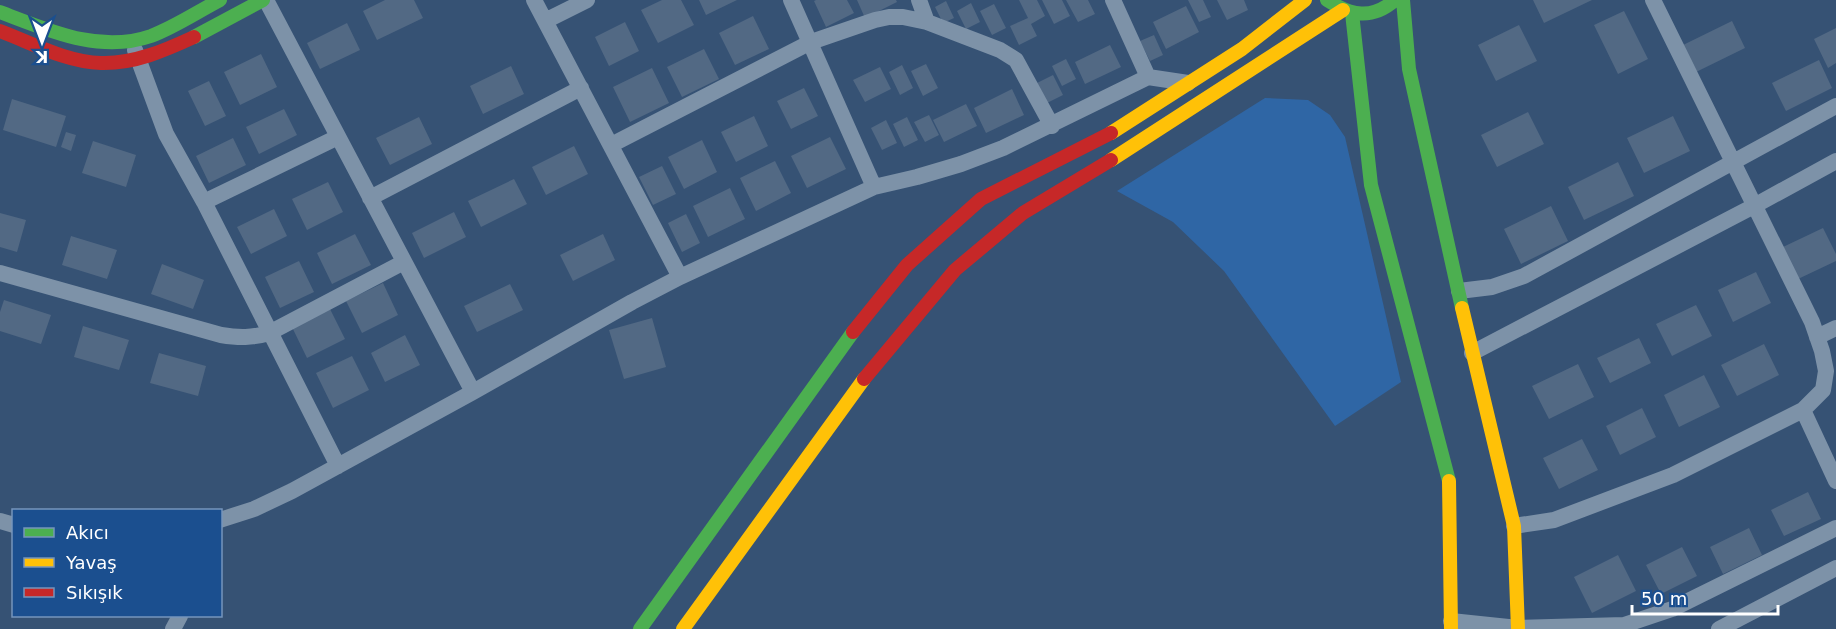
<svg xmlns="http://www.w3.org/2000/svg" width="1836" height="629" viewBox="0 0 1836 629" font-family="'DejaVu Sans',sans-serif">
  <rect width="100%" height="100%" fill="#365274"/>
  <!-- green -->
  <path fill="#2f66a5" d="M1265,98L1308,100L1330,115L1345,137L1401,382L1335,426L1224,271L1173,222L1117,191Z"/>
  <!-- building -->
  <path fill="#526984" d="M385,0H414L423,18L377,40L363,11Z
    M662,0H681L694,25L658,43L641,10Z
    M699,0H737L706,15Z
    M816,0H847L854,13L826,27L814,1Z
    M857,0H896L897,2L865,18Z
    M1019,0H1037L1045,16L1031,24L1037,36L1019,45L1010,26L1028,18Z
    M1042,0H1062L1070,16L1054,24Z
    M1066,0H1088L1095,14L1078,22Z
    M1188,0H1203L1211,17L1199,22Z
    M1217,0H1244L1248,10L1227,20Z
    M1533,0H1592L1544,23Z
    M946,1L954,18L943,23L935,7Z
    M971,3L980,22L966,29L957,11Z
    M994,4L1006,28L992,35L980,11Z
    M1186,6L1199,32L1166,49L1153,22Z
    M1624,11L1648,59L1618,74L1594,25Z
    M753,16L769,49L735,65L719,33Z
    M1732,21L1745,48L1694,73L1681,46Z
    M625,22L639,51L609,66L595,37Z
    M347,23L360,50L320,69L307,43Z
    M1519,25L1537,61L1496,81L1478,45Z
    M1836,28V63L1828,68L1814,39Z
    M1154,35L1163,55L1150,61L1140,41Z
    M1110,45L1121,67L1085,84L1075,62Z
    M704,49L719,79L682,97L667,67Z
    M261,54L277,87L240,105L224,72Z
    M1066,59L1076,79L1062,86L1052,66Z
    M1819,60L1832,88L1786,111L1772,83Z
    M926,64L938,88L923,96L911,71Z
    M902,65L913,88L900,95L889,72Z
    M511,66L524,94L483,114L470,86Z
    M880,67L891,89L865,102L853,80Z
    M652,68L669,103L630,122L613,87Z
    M1053,75L1063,95L1047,103L1037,83Z
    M209,81L226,116L205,126L188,91Z
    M804,88L818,116L791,129L777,101Z
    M1012,89L1024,115L986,133L974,108Z
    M12,99L66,116L56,147L3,130Z
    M966,104L977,126L944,142L933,120Z
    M284,109L297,135L259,154L246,127Z
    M1528,112L1544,144L1497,167L1481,135Z
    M929,115L939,135L925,142L914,122Z
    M754,116L768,146L736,162L721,132Z
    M1673,116L1690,151L1644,173L1627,138Z
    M419,117L432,144L390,165L376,138Z
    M907,117L918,140L904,147L893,124Z
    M886,120L897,143L882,150L871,128Z
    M66,132L76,135L71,151L61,147Z
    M830,137L846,169L807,188L791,156Z
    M233,138L246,165L209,183L196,156Z
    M702,140L717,172L684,189L668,157Z
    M93,141L136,155L126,187L82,173Z
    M574,146L588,174L546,195L532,167Z
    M775,161L791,193L756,211L740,178Z
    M1618,162L1634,196L1584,220L1568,187Z
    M662,166L676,194L653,205L639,177Z
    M514,179L527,204L481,227L468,201Z
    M328,182L343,212L307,230L292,199Z
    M730,188L745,219L708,237L693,206Z
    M1551,206L1568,241L1521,264L1504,229Z
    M274,209L287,236L251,254L237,227Z
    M454,212L466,237L424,258L412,233Z
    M0,213L26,220L17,252L0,247Z
    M686,214L700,243L682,252L668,223Z
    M1823,228L1836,254V261L1798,279L1783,247Z
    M355,234L371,265L332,284L317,253Z
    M603,234L615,260L573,281L560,255Z
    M71,236L117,250L107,279L62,265Z
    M299,261L314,292L280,308L265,277Z
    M162,264L204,280L193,309L151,294Z
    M1756,272L1771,303L1733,322L1718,290Z
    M383,283L398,315L362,333L346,301Z
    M510,284L523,310L477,332L464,306Z
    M4,300L51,315L41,344L0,331V312Z
    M1696,305L1712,336L1672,356L1656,324Z
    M329,307L345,339L307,358L291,325Z
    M652,318L666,367L624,379L609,330Z
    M83,326L129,340L119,370L74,357Z
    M405,335L420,365L385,382L371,353Z
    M1639,338L1651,363L1610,383L1597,358Z
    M1764,344L1779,375L1737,396L1721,365Z
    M159,353L206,366L198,396L150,383Z
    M352,356L369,390L333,408L316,373Z
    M1578,364L1594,397L1549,419L1532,386Z
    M1704,375L1720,407L1679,427L1664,395Z
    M1642,408L1656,437L1620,455L1606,426Z
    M1582,439L1598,470L1559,489L1543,458Z
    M1808,492L1821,519L1784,536L1771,510Z
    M1749,528L1762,555L1723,574L1710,547Z
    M1682,547L1697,576L1661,594L1646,565Z
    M1618,555L1636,591L1592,613L1574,577Z"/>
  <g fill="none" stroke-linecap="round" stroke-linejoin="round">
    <!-- street -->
    <path stroke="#7d92a8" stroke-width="16" d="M266,0L473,392
      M534,0L680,277
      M791,0L874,187
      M919,0L927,22L1000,50L1016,60L1052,126
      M1113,0L1148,77
      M545,21L587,0
      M135,50L166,134L204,202L338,466
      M611,145L811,42L875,20L889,17H903L927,22
      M370,198L581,88
      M204,202L338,137
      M0,273L221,335C239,338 252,338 269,333L404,262
      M1459,291L1492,287L1524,276L1836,106
      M1817,337L1836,328
      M1472,353L1754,206L1836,161
      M1803,410L1836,481
      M220,520L254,509L292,491L473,392L632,302L680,277L874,187L917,177L961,164L1003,148L1148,77L1188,83
      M0,521L14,525
      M1514,526L1554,520L1673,475L1803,410L1823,390L1826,371L1822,351L1812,322L1653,0
      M1451,621L1518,628L1624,625L1672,609L1836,528
      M173,629L180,616
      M1719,629L1836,568"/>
    <!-- fast -->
    <path stroke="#4caf50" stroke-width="14" d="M1327,0C1351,16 1372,20 1395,0
      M1403,0L1409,69L1462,308
      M0,12C48,30 99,54 151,36C175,27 197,12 220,0
      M1352,13L1371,185L1449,481
      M194,37L263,0
      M640,629L853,332"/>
    <!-- slow -->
    <path stroke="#ffc107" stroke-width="14" d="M1111,133L1242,49L1305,0
      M1111,160L1343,10
      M1462,308L1514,526L1518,629
      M1449,481L1451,629
      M683,629L864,379"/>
    <!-- jam -->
    <path stroke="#c62828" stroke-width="14" d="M0,31C32,43 66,62 101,63C134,64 166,50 194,37
      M853,332L907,265L981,199L1111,133
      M864,379L955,270L1023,213L1111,160"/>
  </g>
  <!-- legend -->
  <rect x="12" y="509" width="210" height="108" fill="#1b4f8f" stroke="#7695bc" stroke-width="1.5"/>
  <rect x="24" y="528" width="30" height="9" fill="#4caf50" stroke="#7695bc" stroke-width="1.5"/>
  <text x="66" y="539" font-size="18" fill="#ffffff">Akıcı</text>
  <rect x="24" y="558" width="30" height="9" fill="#ffc107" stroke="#7695bc" stroke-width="1.5"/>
  <text x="66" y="569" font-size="18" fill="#ffffff">Yavaş</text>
  <rect x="24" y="588" width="30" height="9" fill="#c62828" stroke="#7695bc" stroke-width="1.5"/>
  <text x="66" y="599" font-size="18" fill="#ffffff">Sıkışık</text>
  <!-- north arrow -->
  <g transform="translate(42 42) rotate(180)" stroke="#1b4f8f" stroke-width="4.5" paint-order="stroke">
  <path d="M0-4.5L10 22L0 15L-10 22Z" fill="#ffffff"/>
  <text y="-9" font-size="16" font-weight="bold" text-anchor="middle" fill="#ffffff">K</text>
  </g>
  <!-- scale -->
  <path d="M1632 605v9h146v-9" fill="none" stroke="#ffffff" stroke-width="3"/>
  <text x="1641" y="605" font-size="18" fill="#ffffff" stroke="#1b4f8f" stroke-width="4.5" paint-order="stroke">50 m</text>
</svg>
